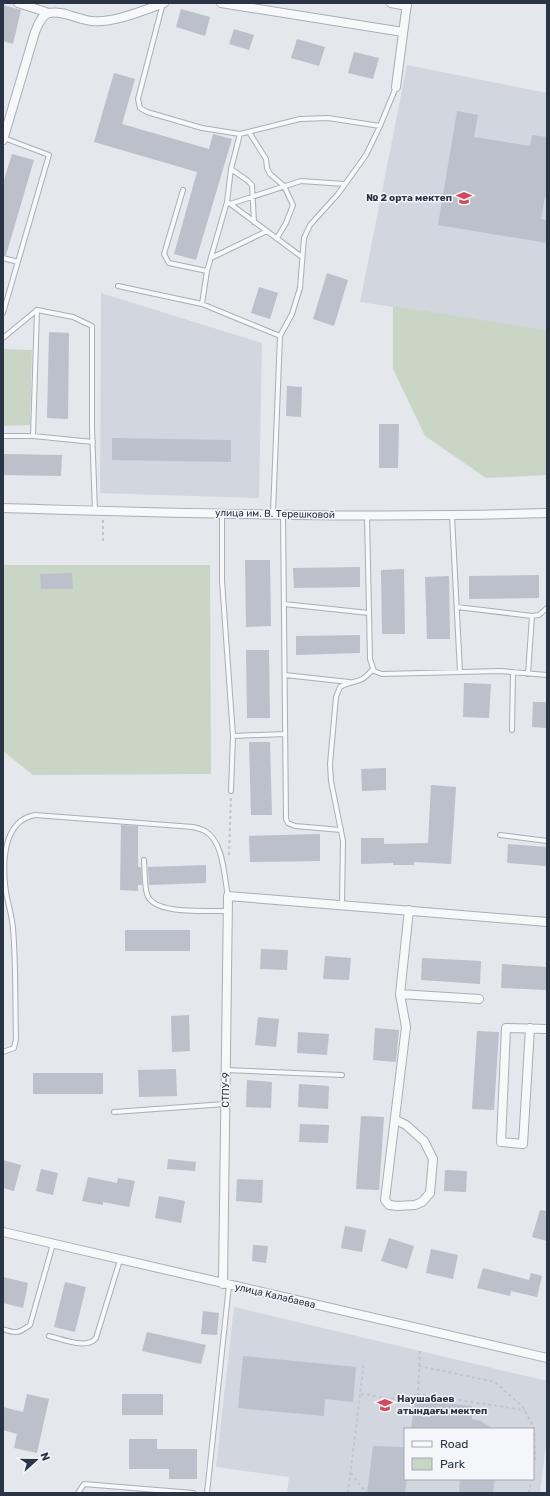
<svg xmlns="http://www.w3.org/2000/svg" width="550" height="1496" viewBox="0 0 550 1496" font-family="Rubik,sans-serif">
  <rect width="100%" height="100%" fill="#e4e7ec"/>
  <!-- built -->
  <path fill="#d2d6de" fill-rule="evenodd" d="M407,65L547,93V330L360,302Z
    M101,293L262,343L259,498L100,493Z
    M234,1307L547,1381V1437L540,1493H287L289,1477L216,1467ZM405,1429H533V1479H405Z"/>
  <!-- green -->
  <path fill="#c9d6c5" d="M393,306L547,330V475L486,478L425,436L393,369Z
    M3,349L32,350L30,425L3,426Z
    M3,565H210L211,774L33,775L3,751Z"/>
  <!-- building -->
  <path fill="#bbc0ca" d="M3,5L21,10L13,44L3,41Z
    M181,9L210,17L205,36L176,27Z
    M234,29L254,35L249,50L229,44Z
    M297,39L325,47L319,66L291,58Z
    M354,52L379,58L373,79L348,73Z
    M114,73L135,79L122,124L209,149L213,134L232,139L196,260L174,254L197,172L94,142Z
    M457,111L478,115L474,137L530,146L532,135L547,137V197H545L541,219L547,220V243L438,225Z
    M12,154L34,160L6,255H3V183Z
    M327,273L348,280L334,326L313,319Z
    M259,287L278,293L270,319L251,313Z
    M49,332L69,333L68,419L47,418Z
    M287,386L302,387L301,417L286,416Z
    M379,424H399L398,468H379Z
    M112,438L231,440V462L112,460Z
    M3,454L62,455L61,476L3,475Z
    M245,560H270L271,626L246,627Z
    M360,567V587L294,588L293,568Z
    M404,569L405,634H382L381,570Z
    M72,573L73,589H41L40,574Z
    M539,575V598L469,599V576Z
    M449,576L450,639H427L425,577Z
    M360,635V653L296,655V636Z
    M246,650H269L270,718H247Z
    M464,683L491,684L489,718L463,717Z
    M533,702H547V728L532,727Z
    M249,742H270L272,815H251Z
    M386,768V790L362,791L361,769Z
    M431,785L456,787L451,864L414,862V865H393V863L361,864V838H384V844L428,843Z
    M121,825L138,826V867H141L142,885H138V891L120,890Z
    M320,834V861L250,862L249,836Z
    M508,844L547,847V866L507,863Z
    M206,865V883L149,885L148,867Z
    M125,930H190V951H125Z
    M261,949L288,950L287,970L260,969Z
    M325,956L351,958L349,980L323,979Z
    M422,958L481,961L480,984L421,980Z
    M502,964L547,967V990L501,988Z
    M189,1015L190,1051L172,1052L171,1016Z
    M258,1017L279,1019L276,1047L255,1045Z
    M375,1028L399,1030L396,1062L373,1060Z
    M477,1031L499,1032L494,1110L472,1109Z
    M298,1032L329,1034L327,1055L297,1053Z
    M176,1069L177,1096L139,1097L138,1070Z
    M33,1073H103V1094H33Z
    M247,1080L272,1082L271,1108L246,1107Z
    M299,1084L329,1086L328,1109L298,1107Z
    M361,1116L384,1117L379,1190L356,1189Z
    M300,1124L329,1125L328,1143L299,1142Z
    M168,1159L196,1162L195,1171L167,1169Z
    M3,1160L21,1165L14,1191L3,1188Z
    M41,1169L58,1173L53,1195L36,1191Z
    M445,1170L467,1171L466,1192L444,1191Z
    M88,1177L117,1183L118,1178L135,1181L129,1207L103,1202V1205L82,1201Z
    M237,1179L263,1180L262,1203L236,1201Z
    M159,1196L185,1201L181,1223L155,1218Z
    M540,1210L547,1211V1241L532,1237Z
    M345,1226L366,1230L362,1252L341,1248Z
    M389,1238L414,1246L407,1269L381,1261Z
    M253,1245L268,1246L266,1263L252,1261Z
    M431,1249L458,1255L453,1279L426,1273Z
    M483,1268L529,1280L531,1273L542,1276L537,1297L511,1291L510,1296L477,1288Z
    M3,1277L28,1283L23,1308L3,1303Z
    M65,1282L86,1287L75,1332L54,1327Z
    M203,1311L219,1313L217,1335L201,1334Z
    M147,1332L206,1345L201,1364L142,1351Z
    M243,1356L356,1367L353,1402L325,1399L324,1416L238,1408Z
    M27,1394L49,1399L37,1453L14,1448L17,1434L3,1430V1407L23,1412Z
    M122,1394H163V1415H122Z
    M415,1400L472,1406V1419L480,1421L494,1429H411Z
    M129,1439H157V1449H197V1479H169V1469H129Z
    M373,1446L405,1447V1479H407L405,1493H367Z
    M460,1479H495L493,1493H459Z"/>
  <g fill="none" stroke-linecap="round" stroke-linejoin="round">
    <!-- service casing -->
    <g stroke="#a9aeb7" stroke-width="6">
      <path id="service" d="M163,3L138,99L140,108L147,112L202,128L240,134L231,169L227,202L207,271L202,304L280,336
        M249,132L266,159L267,168L270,174L284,186L293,205L286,223L277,238
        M240,134L300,119L328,118L380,126
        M231,169L248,181L252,185L254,222
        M183,190L164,254L169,263L207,271
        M229,203L302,257
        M230,204L301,181L344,184
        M3,258L18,262
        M211,258L267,231
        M118,286L202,304
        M3,313L49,155L4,138
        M3,338L37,310
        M3,436H33L37,310L73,317L92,326V428L95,511
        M33,436L93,442
        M222,513V581L233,736L285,734
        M273,513L280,336L292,314L300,288L304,238L310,225L338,194L366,155L380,126L396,87
        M283,514L286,819L288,823L295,826L341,830
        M367,516L370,659L374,671L382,674L500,671L547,675
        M452,516L460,672
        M284,604L369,613
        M457,607L532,616L539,615L547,608
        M528,674L532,616
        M285,675L349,682
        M512,730L513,672
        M231,791L233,736
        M500,835L547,841
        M144,860C145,871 144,884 147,894C153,916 210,910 229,911
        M342,904L343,841L331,781L330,764L336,697L340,687C356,678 359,686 373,669
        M3,1052L14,1048L16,1039C15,1002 16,965 13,928C12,916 8,904 6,892C2,865 2,821 35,815L193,827C197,828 201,829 205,831C224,842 224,877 228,896
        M226,1070L342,1075
        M114,1112L225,1104
        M3,1329C16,1334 19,1333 30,1325L53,1244
        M49,1336C62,1339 87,1350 96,1338L120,1260
        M78,1493L84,1484L193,1493
        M207,1493L229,1285"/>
    </g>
    <!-- minor casing -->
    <g stroke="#a9aeb7" stroke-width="10">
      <path id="minor" d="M18,3L49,13
        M221,3L403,32
        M391,3L407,6
        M396,87L407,3
        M3,140L35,32C38,26 41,15 49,13C63,10 78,20 92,21C114,23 142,11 164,3
        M3,508C184,513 366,519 547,513
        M400,994L479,999
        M530,1028L523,1144L501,1142L506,1028L547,1029
        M396,1120L406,1125L424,1141L433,1159L430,1193L422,1202L415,1205L397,1206L389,1205L385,1200L406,1027L400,994L409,910
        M3,1232L547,1358
        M223,1284L228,896L547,922"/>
    </g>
    <!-- path -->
    <path stroke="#c2c5cb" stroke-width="2" stroke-dasharray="3 3" stroke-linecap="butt" d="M103,520V542
      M229,855L231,797
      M420,1351L418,1394L525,1410
      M419,1366L495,1382L523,1407L534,1428L535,1457L533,1470
      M361,1394L403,1400L418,1394
      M351,1473L366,1493
      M348,1493L364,1362
      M529,1493L531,1479"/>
    <!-- service -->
    <use href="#service" stroke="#f7f8fa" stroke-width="4"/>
    <!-- minor -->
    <use href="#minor" stroke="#f7f8fa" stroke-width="8"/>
  </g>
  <!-- icons -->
  <defs>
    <g id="school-bare" transform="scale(1.2)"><path d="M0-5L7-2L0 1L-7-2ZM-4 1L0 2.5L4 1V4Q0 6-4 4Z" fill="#d1495b" stroke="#f4f6f9" stroke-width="2.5" paint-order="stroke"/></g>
  </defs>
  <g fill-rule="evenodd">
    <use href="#school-bare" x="464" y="198"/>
    <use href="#school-bare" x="385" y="1405"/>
  </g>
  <g text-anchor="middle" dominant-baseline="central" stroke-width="3" stroke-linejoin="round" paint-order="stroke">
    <!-- poi labels -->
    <g font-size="10" font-weight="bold" fill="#2b3445" stroke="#f4f6f9" text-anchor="end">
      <text x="452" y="198">№ 2 орта мектеп</text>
      <text x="397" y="1399" text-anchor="start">Наушабаев<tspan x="397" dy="12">атындағы мектеп</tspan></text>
    </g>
    <!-- street labels -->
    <g font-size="10" fill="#2b3445" stroke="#f4f6f9">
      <text transform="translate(275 514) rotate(1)">улица им. В. Терешковой</text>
      <text transform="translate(226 1090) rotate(-89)">СТПУ-9</text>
      <text transform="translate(275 1296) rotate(13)">улица Калабаева</text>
    </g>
  </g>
  <!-- border -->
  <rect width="550" height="1496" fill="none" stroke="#2b3445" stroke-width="8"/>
  <!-- legend -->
  <rect x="404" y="1428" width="130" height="52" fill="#f4f6f9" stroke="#a4a8b1"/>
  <rect x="412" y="1441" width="20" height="6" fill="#f7f8fa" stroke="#a4a8b1"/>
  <text x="440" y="1448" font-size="12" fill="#2b3445">Road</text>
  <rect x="412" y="1458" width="20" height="12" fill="#c9d6c5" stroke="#a4a8b1"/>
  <text x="440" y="1468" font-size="12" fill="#2b3445">Park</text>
  <!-- north arrow -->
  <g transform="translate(36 1460) rotate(69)" stroke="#f4f6f9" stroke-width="3" paint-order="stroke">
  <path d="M0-3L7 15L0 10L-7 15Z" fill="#2b3445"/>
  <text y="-6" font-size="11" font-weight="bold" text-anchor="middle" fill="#2b3445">N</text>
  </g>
</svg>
